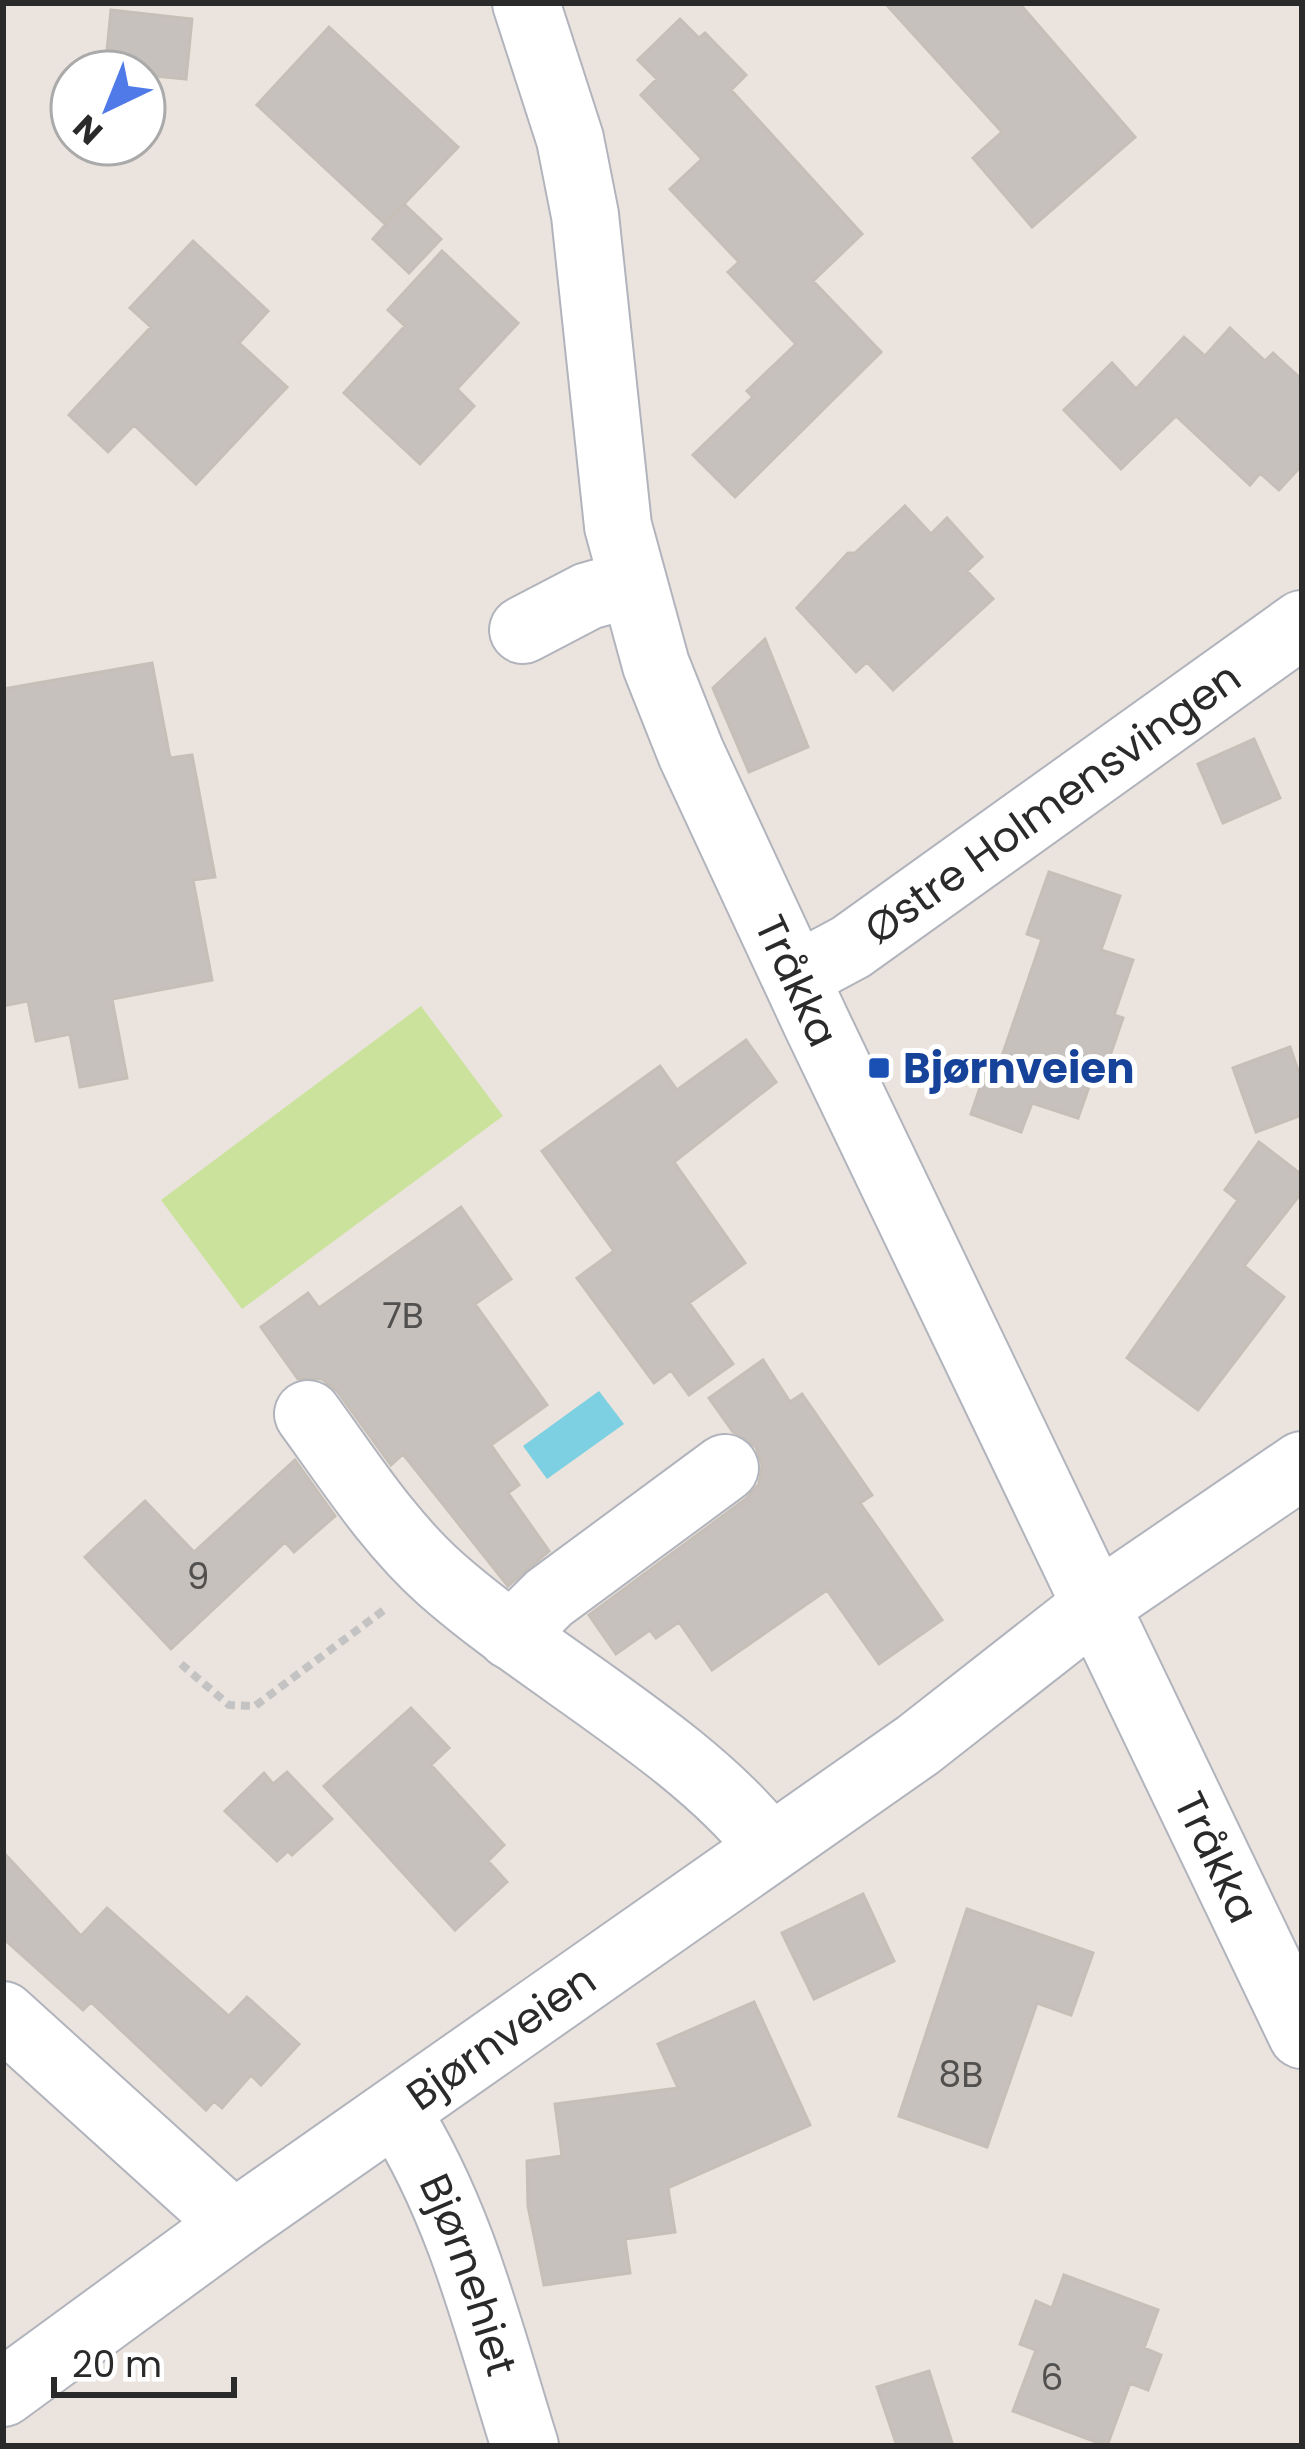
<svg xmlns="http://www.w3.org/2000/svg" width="1305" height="2449" viewBox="0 0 1305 2449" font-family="Poppins,sans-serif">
  <rect width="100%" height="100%" fill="#ebe4de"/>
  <!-- pitch -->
  <path fill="#cbe29d" d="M421,1006L503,1116L242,1309L161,1200Z"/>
  <!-- water -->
  <path fill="#7cd0e2" d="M599,1391L624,1424L547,1479L523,1446Z"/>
  <!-- building -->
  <path fill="#c6c1bd" stroke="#c6bfb8" stroke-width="3" d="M885,3H1019L1135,137L1032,227L973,158L1002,132Z
    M111,10L192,19L186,79L105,71Z
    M680,19L699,38L705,33L746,75L731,90L862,234L813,281L881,352L735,497L693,455L753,397L747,391L796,344L728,272L739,262L670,189L702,159L641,95L657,79L638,60Z
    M329,27L458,147L385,224L257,105Z
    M404,204L441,239L409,273L373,239Z
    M193,241L268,311L239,343L287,387L196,484L134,425L108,452L69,415L151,327L130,308Z
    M442,251L518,323L457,389L474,406L420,464L344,393L405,326L388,310Z
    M1230,328L1265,361L1273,353L1302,380V465L1279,490L1260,473L1250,485L1176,416L1121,469L1064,410L1112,363L1136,389L1184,337L1205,356Z
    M905,506L931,534L947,518L982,557L967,571L993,599L893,690L867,662L856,672L797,608L848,553H855Z
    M765,639L808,747L749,772L713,688Z
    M152,663L170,758L192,755L215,877L193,880L212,980L112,999L127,1078L80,1087L70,1034L36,1041L28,1001L3,1006V689Z
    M1254,739L1280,798L1223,823L1198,764Z
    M1049,872L1120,896L1101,950L1133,960L1114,1015L1123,1018L1101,1082L1092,1078L1078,1118L1032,1103L1021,1132L971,1114L990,1058L1000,1062L1042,939L1027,934Z
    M746,1040L776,1082L674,1162L745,1263L689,1303L733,1364L689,1395L671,1370L654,1383L577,1278L614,1251L542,1151L660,1066L677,1090Z
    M1290,1047L1302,1082V1115L1256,1132L1233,1068Z
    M1259,1142L1302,1175V1192L1244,1266L1284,1297L1198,1410L1127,1358L1238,1200L1225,1190Z
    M461,1207L511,1279L475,1304L547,1405L491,1445L519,1485L508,1493L549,1551L508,1586L403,1454L391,1465L338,1392L322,1379H298L261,1327L308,1293L319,1308Z
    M763,1360L790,1402L802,1394L872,1495L860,1503L942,1620L879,1664L827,1590L712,1670L679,1622L656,1638L650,1630L616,1654L589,1615L747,1498L759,1484L762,1465L756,1447L733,1432L709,1398Z
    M295,1460L335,1516L294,1552L285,1542L171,1649L85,1557L145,1501L194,1552Z
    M411,1708L449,1748L431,1765L504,1845L488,1861L507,1882L455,1930L324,1786Z
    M287,1772L332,1819L292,1855L288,1851L277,1861L225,1811L264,1773L273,1784Z
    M3,1852L81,1936L107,1908L229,2016L247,1997L299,2044L261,2085L251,2075L222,2108L214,2101L206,2110L91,2002L83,2010L3,1938Z
    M863,1894L894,1961L814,1999L782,1933Z
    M967,1909L1093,1953L1071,2015L1037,2003L987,2147L899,2116Z
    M754,2002L810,2125L668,2188L675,2232L625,2239L630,2273L544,2285L528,2206L527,2161L562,2156L555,2104L678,2088L658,2044Z
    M1064,2275L1158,2310L1144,2348L1161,2355L1148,2390L1130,2383L1107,2446L1013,2411L1036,2350L1020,2344L1036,2301L1052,2308Z
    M929,2371L953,2446H897L877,2387Z"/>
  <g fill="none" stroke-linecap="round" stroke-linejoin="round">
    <!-- minor casing -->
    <g stroke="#b1b4bc" stroke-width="70">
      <g id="minor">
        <path id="s1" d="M526,3L570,139L585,215L618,526L656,665L691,753L816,1022L1302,2035"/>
        <path d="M523,630L588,596L631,584"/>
        <path id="s2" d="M797,976L851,947L1302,624"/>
        <path d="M308,1414C349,1470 388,1532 441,1579C539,1666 691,1745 769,1846"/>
        <path d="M511,1636L549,1598L725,1468"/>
        <path d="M3,2015L234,2224"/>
        <path id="s3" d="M396,2111C461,2212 489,2332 525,2446"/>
        <path id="s4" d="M3,2393L234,2224L918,1745L1094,1607L1302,1465"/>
      </g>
    </g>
    <!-- path -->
    <path stroke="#c3c3c3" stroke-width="8" stroke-dasharray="9 6" stroke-linecap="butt" d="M181,1664L229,1705L255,1706L384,1610"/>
    <!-- minor -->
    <use href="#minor" stroke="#fff" stroke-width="66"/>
  </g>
  <!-- markers -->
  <rect fill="#1a4fb4" stroke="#fff" stroke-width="4.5" x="867" y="1056" width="24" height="24" rx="6"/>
  <g text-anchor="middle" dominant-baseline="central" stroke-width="10" stroke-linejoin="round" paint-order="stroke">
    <!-- number labels -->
    <g font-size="36" fill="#51504f">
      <text x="403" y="1315">7B</text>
      <text x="198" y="1576">9</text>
      <text x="961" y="2074">8B</text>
      <text x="1052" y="2377">6</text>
    </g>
    <!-- street labels -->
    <g font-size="42" fill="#2a2a2a" stroke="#fff">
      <text stroke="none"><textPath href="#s2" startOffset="309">Østre Holmensvingen</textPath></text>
      <text stroke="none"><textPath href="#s1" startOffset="1023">Tråkka</textPath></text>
      <text stroke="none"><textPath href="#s1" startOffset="1995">Tråkka</textPath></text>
      <text stroke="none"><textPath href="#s4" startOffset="612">Bjørnveien</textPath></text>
      <text stroke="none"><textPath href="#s3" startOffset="180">Bjørnehiet</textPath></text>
    </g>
    <!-- transit labels -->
    <g font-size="42" font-weight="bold" fill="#164399" stroke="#fff" text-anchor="start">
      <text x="903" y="1068">Bjørnveien</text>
    </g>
  </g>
  <!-- border -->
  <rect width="1305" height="2449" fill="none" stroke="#2a2a2a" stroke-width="12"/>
  <!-- north arrow -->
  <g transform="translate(108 108) rotate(223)"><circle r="57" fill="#ffffff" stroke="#aaaaaa" stroke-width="3"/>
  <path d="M0-9L21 45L0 30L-21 45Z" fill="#4f7ae7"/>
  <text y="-18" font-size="33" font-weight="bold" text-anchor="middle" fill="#2a2a2a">N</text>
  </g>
  <!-- scale -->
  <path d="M54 2377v18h180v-18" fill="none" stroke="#2a2a2a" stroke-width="6"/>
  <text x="72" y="2377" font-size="36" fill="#2a2a2a" stroke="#ffffff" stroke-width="9" paint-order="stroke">20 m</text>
</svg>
